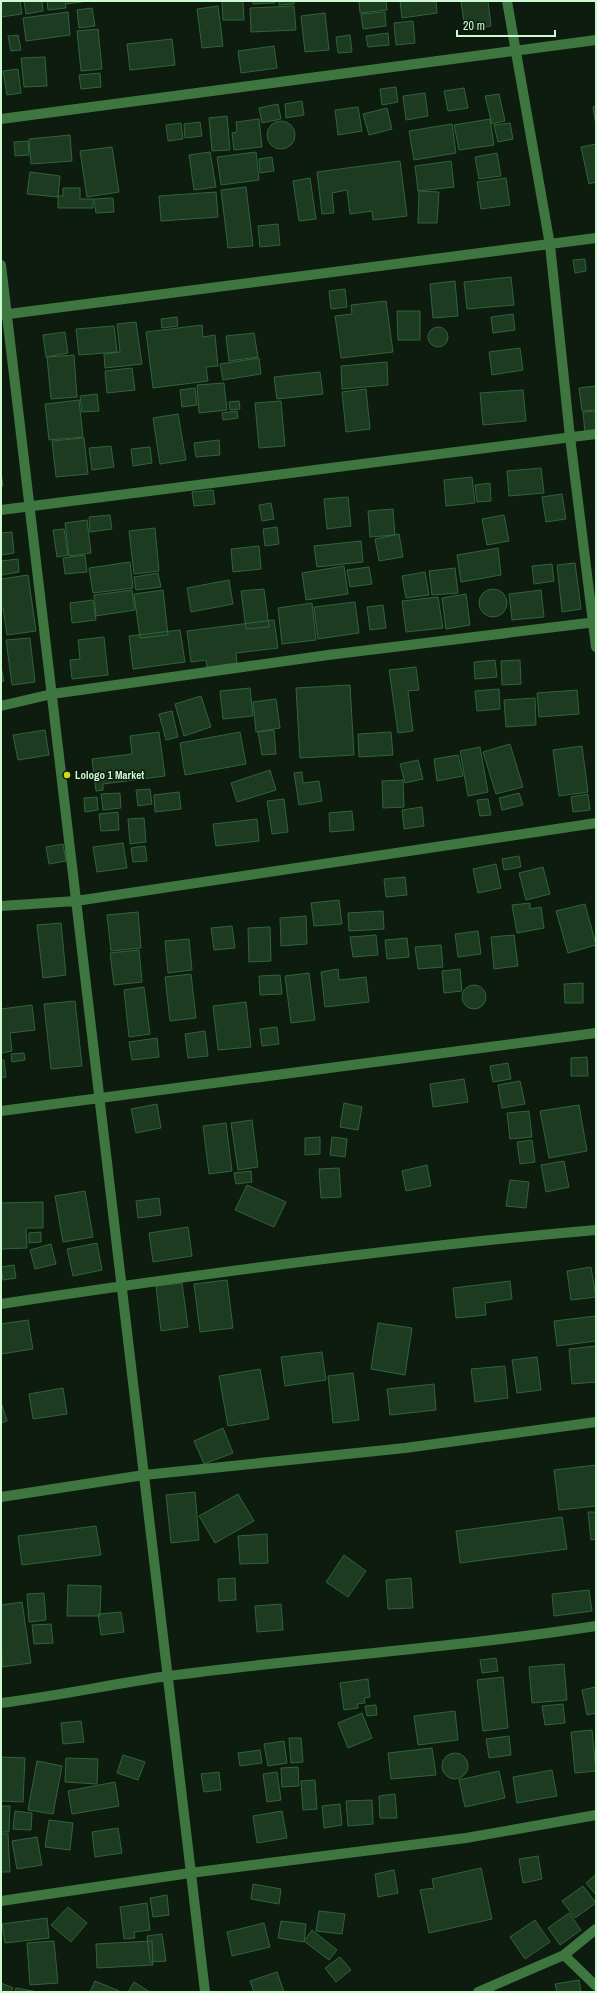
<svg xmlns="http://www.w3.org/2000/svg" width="597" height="1993" viewBox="0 0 597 1993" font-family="'Archivo Narrow',sans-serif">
  <rect width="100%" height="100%" fill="#0d1c0f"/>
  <!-- building -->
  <path fill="#1c3b21" stroke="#306439" d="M1,1H20L22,14L1,17Z
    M24,1H42L43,11L26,14Z
    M47,1H65L66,8L48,10Z
    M67,1H88L67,4Z
    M222,1H243L244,20H223Z
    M253,1H275V3L253,4Z
    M279,1H294V4L279,5Z
    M359,1H386L387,10L360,13Z
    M400,1H436L437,13L402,18Z
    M461,1H488L491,26L465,30Z
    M218,6L223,46L202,48L197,9Z
    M294,6L296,30L251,32L250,8Z
    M92,8L95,26L79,28L77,10Z
    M68,12L70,35L26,41L23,18Z
    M385,12L386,26L363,29L361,14Z
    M325,13L329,50L305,52L301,16Z
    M413,21L415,43L396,45L394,23Z
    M98,29L102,69L81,71L77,31Z
    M388,33L389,45L368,47L366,36Z
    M18,35L21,50L11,51L8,36Z
    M350,35L352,52L338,53L336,37Z
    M172,39L175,65L130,70L127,44Z
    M274,46L277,68L241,73L238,51Z
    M45,57L47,86L24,87L21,58Z
    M18,69L21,93L7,95L3,71Z
    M100,73L101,87L81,89L79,75Z
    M396,87L398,102L382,105L380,89Z
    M464,88L468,108L448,111L444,91Z
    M425,93L428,116L406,120L403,96Z
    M499,94L505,121L492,124L485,96Z
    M302,101L304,115L286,118L285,104Z
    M278,104L281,119L262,123L259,108Z
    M596,106V126L593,107Z
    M358,107L362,131L338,135L335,110Z
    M387,108L392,129L369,135L363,114Z
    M227,116L230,150L212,151L209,118Z
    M259,119L262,147L234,150L232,133L237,132L236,122Z
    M490,119L494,145L459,150L454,125Z
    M267 135a14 14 0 1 1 28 0a14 14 0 1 1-28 0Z
    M200,122L202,136L185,138L184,124Z
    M181,123L183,139L168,141L166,125Z
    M510,123L513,139L498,142L494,125Z
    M452,124L456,153L414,160L409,131Z
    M70,135L72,161L31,164L29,139Z
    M28,141L29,155L15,156L14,142Z
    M596,144V182L589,184L581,147Z
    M112,147L119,192L87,197L80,151Z
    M210,152L216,187L194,190L189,155Z
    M256,152L259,180L221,185L217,157Z
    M497,153L501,176L479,179L475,157Z
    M272,157L274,171L260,173L259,159Z
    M400,161L407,216L373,220L372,211L350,214L347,190L332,193L334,213L322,214L317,172Z
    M451,161L454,187L418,191L415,166Z
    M30,172L60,176L58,197L27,194Z
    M310,178L316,219L299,221L293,181Z
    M506,178L510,205L481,209L477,182Z
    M246,187L253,246L228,248L221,190Z
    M63,188H80V199H93V208H58V196H63Z
    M419,191L439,192L437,223H418Z
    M216,192L218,217L161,221L159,196Z
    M113,198L114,212L96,213L94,199Z
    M278,224L280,245L260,247L258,226Z
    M585,259L586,271L575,273L573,260Z
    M511,277L514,305L467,309L464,282Z
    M455,281L458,316L433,318L430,284Z
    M345,289L347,307L331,309L329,291Z
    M386,301L393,352L341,358L335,316L352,314L351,305Z
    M397,311H420V340H398Z
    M513,314L515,330L493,333L491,317Z
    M177,317L178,326L162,328L161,319Z
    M136,322L142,364L105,368L104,354L120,352L117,324Z
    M202,325L203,337L215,335L218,366L206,367L208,381L153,388L146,332Z
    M114,326L117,352L79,355L76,329Z
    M428 337a10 10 0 1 1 20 0a10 10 0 1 1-20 0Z
    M65,332L68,353L46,357L43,335Z
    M254,333L258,357L229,361L226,336Z
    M520,348L523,370L492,375L489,352Z
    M74,355L77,397L51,399L47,357Z
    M259,358L261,374L223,380L220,364Z
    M387,362L388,385L342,389L341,366Z
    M132,368L135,390L107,393L105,371Z
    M320,372L323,394L277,399L274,377Z
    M224,383L227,410L199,413L197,385Z
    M596,386V410L582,411L579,388Z
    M195,388L197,405L182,407L180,390Z
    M366,389L370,429L346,432L342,392Z
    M523,390L526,421L483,425L480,393Z
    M97,394L99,411L82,412L80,396Z
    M79,400L83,437L49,440L45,404Z
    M239,401L240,409L230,410L229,402Z
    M281,401L285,446L259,448L255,403Z
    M237,411L238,418L223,420L222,413Z
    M596,411V431L585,433L583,412Z
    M178,414L186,460L160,464L153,418Z
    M84,438L88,474L56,477L52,441Z
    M219,440L220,455L196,457L194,443Z
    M111,446L114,467L92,470L89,448Z
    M150,447L152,463L133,466L131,449Z
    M541,468L544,493L509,496L507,471Z
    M1,472L3,486H1Z
    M472,477L475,503L446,506L444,480Z
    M490,483L491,501L477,502L475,485Z
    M213,490L215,504L194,506L192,492Z
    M562,494L566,519L546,522L542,497Z
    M348,497L351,526L327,529L324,499Z
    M271,503L274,519L262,521L259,505Z
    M393,509L395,535L370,537L368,511Z
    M110,515L112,529L90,532L89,517Z
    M504,515L509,541L487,545L482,519Z
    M87,520L91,553L69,556L65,523Z
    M277,527L279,544L265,546L263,529Z
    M155,528L159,571L134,574L129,531Z
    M64,529L68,555L57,557L53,530Z
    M12,532L14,553L1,555V533Z
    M399,534L403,557L379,561L375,539Z
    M361,541L363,562L317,567L314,546Z
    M259,546L261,569L233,572L231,549Z
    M498,548L501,575L461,582L457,555Z
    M85,555L87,572L65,574L63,558Z
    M18,559L19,572L1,575V561Z
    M130,562L133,588L93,593L89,568Z
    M575,563L581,609L562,612L557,565Z
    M552,564L554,581L534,584L532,566Z
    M344,566L348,594L306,600L302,573Z
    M369,567L372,584L350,587L347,570Z
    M455,568L458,593L432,595L429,571Z
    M425,572L429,595L406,598L402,576Z
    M158,573L161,587L136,590L134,577Z
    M28,575L36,631L7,635L3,608H1V579Z
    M229,580L233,604L191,612L187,588Z
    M264,589L269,627L246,629L241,591Z
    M479 603a14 14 0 1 1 28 0a14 14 0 1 1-28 0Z
    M132,590L135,610L96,616L94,595Z
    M163,590L168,635L140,638L134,594Z
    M541,590L544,617L512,620L509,594Z
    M466,594L470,625L446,629L442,598Z
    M438,597L443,628L406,632L402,601Z
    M93,600L96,620L72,623L70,603Z
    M355,602L359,633L318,639L314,607Z
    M312,603L316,640L282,644L278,608Z
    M383,605L386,628L370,630L367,607Z
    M274,620L278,648L236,653L237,663L207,667L206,660L191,662L187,631Z
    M180,630L185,662L133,669L129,636Z
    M104,637L108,675L72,679L70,660L80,659L78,640Z
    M30,638L35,682L12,685L6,640Z
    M495,660L497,677L475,679L474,662Z
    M520,660L521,684L502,685L501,661Z
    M1,667L4,681L1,682Z
    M416,667L419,690L408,691L413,731L398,733L389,670Z
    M350,685L354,755L300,758L296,688Z
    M250,688L253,716L223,719L220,691Z
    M499,689L500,709L477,711L475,691Z
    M577,690L579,714L539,717L537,693Z
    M201,696L211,727L184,736L175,704Z
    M535,698L536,725L506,727L504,700Z
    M276,699L280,728L256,732L253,702Z
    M172,711L178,737L166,740L159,714Z
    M45,730L49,755L18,760L13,735Z
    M274,730L276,754L262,755L258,732Z
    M159,732L165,776L103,784V790L96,791L92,759L132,754L130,736Z
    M240,732L246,764L185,775L180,743Z
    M391,732L393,755L359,757L358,734Z
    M510,744L523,787L496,794L483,752Z
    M582,746L588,792L559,796L553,750Z
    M480,747L488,792L468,796L460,751Z
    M458,755L463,776L437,781L434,759Z
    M418,760L423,779L405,783L400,764Z
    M270,770L276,790L237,802L231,783Z
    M302,772L303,783L319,781L322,801L299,805L294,773Z
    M403,780L404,807L383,808L382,781Z
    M150,789L152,804L138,806L136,790Z
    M179,792L181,809L155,812L154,795Z
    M120,793L121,808L103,810L101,794Z
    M519,793L523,805L502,810L499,798Z
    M588,794L590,810L573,812L571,797Z
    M97,797L98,810L85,812L84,798Z
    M284,799L288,832L272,834L267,801Z
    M488,799L491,815L480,816L477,800Z
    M422,807L424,826L404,829L402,810Z
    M352,811L354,830L330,832L329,813Z
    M118,812L119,830L101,831L99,814Z
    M144,818L146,842L130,844L128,819Z
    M257,819L259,841L216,846L213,824Z
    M123,843L127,868L97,872L93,847Z
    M63,844L66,861L49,864L46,847Z
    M145,846L147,861L133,862L131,848Z
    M519,856L521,867L504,870L502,859Z
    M496,864L501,888L478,893L473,869Z
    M543,867L550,894L526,900L519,873Z
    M405,877L407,895L386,897L384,879Z
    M339,900L342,924L314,926L311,903Z
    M530,903V909L541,907L544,928L517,933L512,905Z
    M585,904L596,945L568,953L556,911Z
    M383,911L384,929L349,931L348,913Z
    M138,912L141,948L111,951L107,915Z
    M306,916L307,944L281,946L280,918Z
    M61,923L66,975L43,978L37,925Z
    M232,926L235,948L214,950L211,928Z
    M270,927L271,961L249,962L248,928Z
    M478,931L481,954L458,957L455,934Z
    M376,935L378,955L353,957L350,937Z
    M514,935L518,966L494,969L491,937Z
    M407,938L409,957L387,959L385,940Z
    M189,939L192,970L168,973L165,941Z
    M441,945L443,967L418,969L415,947Z
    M139,950L142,982L114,985L110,953Z
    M338,969L339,980L366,977L369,1002L325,1007L321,972Z
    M460,969L462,991L444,993L442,971Z
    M309,973L315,1020L291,1023L285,976Z
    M191,974L196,1018L170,1021L165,977Z
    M280,975L282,994L260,995L259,976Z
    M583,983V1003H565L564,984Z
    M462 997a12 12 0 1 1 24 0a12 12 0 1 1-24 0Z
    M144,987L150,1034L129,1037L124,990Z
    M75,1001L82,1066L51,1069L44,1004Z
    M246,1002L251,1047L218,1050L213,1006Z
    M32,1005L35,1030L10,1033L12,1051L1,1053V1009Z
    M277,1027L279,1044L262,1046L260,1029Z
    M205,1031L208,1056L188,1058L185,1034Z
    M157,1038L159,1057L132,1060L129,1042Z
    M24,1053L25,1060L12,1062L11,1054Z
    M587,1057L588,1076H571V1058Z
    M1,1060H4L6,1077L1,1078Z
    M508,1063L511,1079L493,1082L490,1066Z
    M464,1079L468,1102L433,1107L430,1084Z
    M520,1081L525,1104L502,1108L498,1085Z
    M344,1103L362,1107L358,1130L340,1127Z
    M157,1104L161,1128L136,1133L131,1109Z
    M579,1105L587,1151L549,1158L540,1111Z
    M529,1111L532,1137L510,1139L507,1113Z
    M252,1120L258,1167L238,1170L231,1123Z
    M226,1123L232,1171L209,1174L203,1126Z
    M320,1137V1154L305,1155V1138Z
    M332,1137L347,1139L345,1157L330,1155Z
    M532,1140L535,1162L520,1164L517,1142Z
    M564,1161L569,1187L546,1192L541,1165Z
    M427,1165L431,1186L406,1191L402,1171Z
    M339,1168L341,1197L321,1198L319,1169Z
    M251,1171L252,1182L236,1184L234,1173Z
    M510,1180L529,1182L526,1208L506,1206Z
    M247,1185L286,1202L274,1227L235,1210Z
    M85,1191L93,1237L63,1242L55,1196Z
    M159,1198L161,1215L138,1218L136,1201Z
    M43,1202V1228H26L27,1248L1,1249V1203Z
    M188,1227L192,1256L153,1262L149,1233Z
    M41,1232V1242L29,1243V1233Z
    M97,1243L102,1270L73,1276L67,1249Z
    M51,1244L56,1264L35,1269L30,1250Z
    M14,1265L16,1278L3,1280L1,1267Z
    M591,1267L596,1297L571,1300L567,1271Z
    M227,1280L233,1328L200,1332L194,1284Z
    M510,1281L512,1299L485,1303L486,1315L456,1318L453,1288Z
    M182,1283L188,1327L161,1331L156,1286Z
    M596,1316V1341L557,1346L554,1321Z
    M28,1320L33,1349L1,1354V1324Z
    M378,1323L412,1328L405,1375L371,1369Z
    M596,1346V1382L572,1384L569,1349Z
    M322,1352L326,1380L285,1386L281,1357Z
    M537,1357L541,1390L517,1393L512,1360Z
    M505,1366L508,1398L475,1402L471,1369Z
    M260,1369L269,1419L228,1426L219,1376Z
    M353,1373L359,1420L333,1423L328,1376Z
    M434,1384L436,1410L390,1415L387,1389Z
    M63,1388L67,1414L33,1419L29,1394Z
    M1,1402L7,1421L1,1423Z
    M223,1428L233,1453L204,1464L194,1441Z
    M596,1465V1506L559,1510L554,1470Z
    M195,1492L199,1540L171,1543L166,1495Z
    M238,1494L254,1521L215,1543L199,1516Z
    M588,1512H596V1539L591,1540Z
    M562,1517L567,1549L460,1563L456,1531Z
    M96,1526L101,1555L22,1565L18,1536Z
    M267,1534L268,1563L240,1564L238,1536Z
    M344,1555L366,1571L348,1597L326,1582Z
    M235,1578L236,1600L219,1601L218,1579Z
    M411,1578L413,1608L388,1609L386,1580Z
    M68,1585L101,1586L100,1616H67Z
    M589,1590L592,1611L554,1616L552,1594Z
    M44,1593L46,1620L29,1622L27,1594Z
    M22,1602L31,1663L2,1667L1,1605Z
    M281,1604L283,1630L257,1632L255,1606Z
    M121,1612L124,1632L101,1635L98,1614Z
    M51,1624L53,1643L34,1644L32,1625Z
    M496,1658L498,1671L482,1673L480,1660Z
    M564,1664L567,1700L532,1703L529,1667Z
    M503,1677L508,1728L483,1731L477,1680Z
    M368,1679L370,1697L364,1698L365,1703L357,1704L358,1708L344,1710L340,1683Z
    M596,1687V1713L587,1715L582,1690Z
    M563,1704L565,1723L545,1725L542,1706Z
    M376,1705L377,1715L367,1716L365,1706Z
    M455,1711L458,1740L418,1745L414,1716Z
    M362,1713L372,1738L348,1748L338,1723Z
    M81,1721L84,1742L63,1744L61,1723Z
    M592,1730L596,1771L575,1773L571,1732Z
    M509,1736L511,1755L489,1758L486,1739Z
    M289,1738H301L303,1762L291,1763Z
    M284,1741L287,1763L268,1766L264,1744Z
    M432,1748L436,1775L391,1779L388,1753Z
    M260,1750L262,1763L240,1766L238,1753Z
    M442 1766a13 13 0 1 1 26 0a13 13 0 1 1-26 0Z
    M123,1755L145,1762L138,1780L117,1773Z
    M1,1757L25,1758L23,1802L1,1801Z
    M66,1758L98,1759L97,1784L65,1782Z
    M37,1761L62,1766L53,1814L28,1810Z
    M298,1767L299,1786L282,1787L281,1768Z
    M552,1770L557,1796L517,1803L513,1777Z
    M499,1771L505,1798L465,1807L459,1780Z
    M219,1772L221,1790L204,1792L201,1774Z
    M277,1772L281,1800L267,1802L263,1774Z
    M315,1780L317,1809L303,1810L301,1781Z
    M115,1782L119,1806L72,1814L68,1791Z
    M395,1794L397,1818H380L379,1796Z
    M372,1800L373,1824L348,1826L346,1801Z
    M340,1804L342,1825L324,1828L322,1806Z
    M1,1806H10L9,1832H1Z
    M15,1811L32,1813L31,1830L13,1829Z
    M282,1811L287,1838L257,1843L253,1816Z
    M49,1820L73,1823L70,1850L45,1847Z
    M118,1828L122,1853L95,1857L92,1832Z
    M1,1834H8L10,1872H1Z
    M37,1837L42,1865L17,1869L12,1841Z
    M538,1856L542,1879L523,1883L519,1859Z
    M481,1868L492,1919L429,1933L420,1890L434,1888L432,1879Z
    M394,1870L398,1893L378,1897L375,1874Z
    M596,1874V1895L586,1883Z
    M253,1884L281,1889L279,1904L251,1899Z
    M583,1886L596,1903L575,1918L562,1901Z
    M167,1895L169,1915L153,1917L150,1898Z
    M147,1903L150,1930L134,1932L135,1938L124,1939L120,1907Z
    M68,1907L87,1923L71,1942L51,1925Z
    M319,1911L345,1914L342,1934L316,1931Z
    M569,1913L581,1930L560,1945L548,1928Z
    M47,1918L49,1938L5,1943L2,1924Z
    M535,1920L550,1942L525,1959L510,1937Z
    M281,1921L306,1924L304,1942L278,1938Z
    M264,1923L270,1947L232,1956L227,1932Z
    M312,1930L337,1950L329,1960L304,1941Z
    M162,1934L166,1961L150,1962L147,1936Z
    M54,1941L58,1983L30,1985L27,1943Z
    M152,1941L153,1965L97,1968L96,1944Z
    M340,1957L351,1970L336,1982L325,1968Z
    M277,1972L284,1992H254L250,1981Z
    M579,1980L581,1992H557L555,1984Z
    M95,1981L119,1991V1992H90Z
    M134,1982L150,1992H128Z
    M1,1983L13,1988L11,1992H1Z
    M16,1988L38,1992H15Z"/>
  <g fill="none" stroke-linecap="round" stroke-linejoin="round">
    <!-- minor -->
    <path stroke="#3d763e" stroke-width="10" d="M507,1L550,245L570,437L596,647
      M1,119L596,40
      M1,265L205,1992
      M1,315L596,238
      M1,510L596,434
      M1,706L52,694L328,655L596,622
      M1,906L76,901L596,823
      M1,1111L596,1033
      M1,1304C199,1274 397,1247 596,1230
      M1,1497L144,1475L405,1448L596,1422
      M1,1703C57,1696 112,1684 168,1676C310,1657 454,1648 596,1626
      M1,1901L190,1873L466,1838L596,1815
      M564,1955L596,1986
      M478,1992L564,1955L596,1929"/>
  </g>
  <!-- markers -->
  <circle fill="#cfdc18" stroke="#0d1c0f" stroke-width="1.5" cx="67" cy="775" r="4"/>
  <g text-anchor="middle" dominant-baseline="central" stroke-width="3" stroke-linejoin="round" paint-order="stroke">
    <!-- poi labels -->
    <g font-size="11" font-weight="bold" fill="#cefad1" stroke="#0d1c0f" text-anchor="start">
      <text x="75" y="775">Lologo 1 Market</text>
    </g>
  </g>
  <!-- border -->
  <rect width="597" height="1993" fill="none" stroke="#cefad1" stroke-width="4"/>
  <!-- scale -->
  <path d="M457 30v6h98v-6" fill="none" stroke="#cefad1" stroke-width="2"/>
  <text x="463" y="30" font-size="12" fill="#cefad1" stroke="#0d1c0f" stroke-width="3" paint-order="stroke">20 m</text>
</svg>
